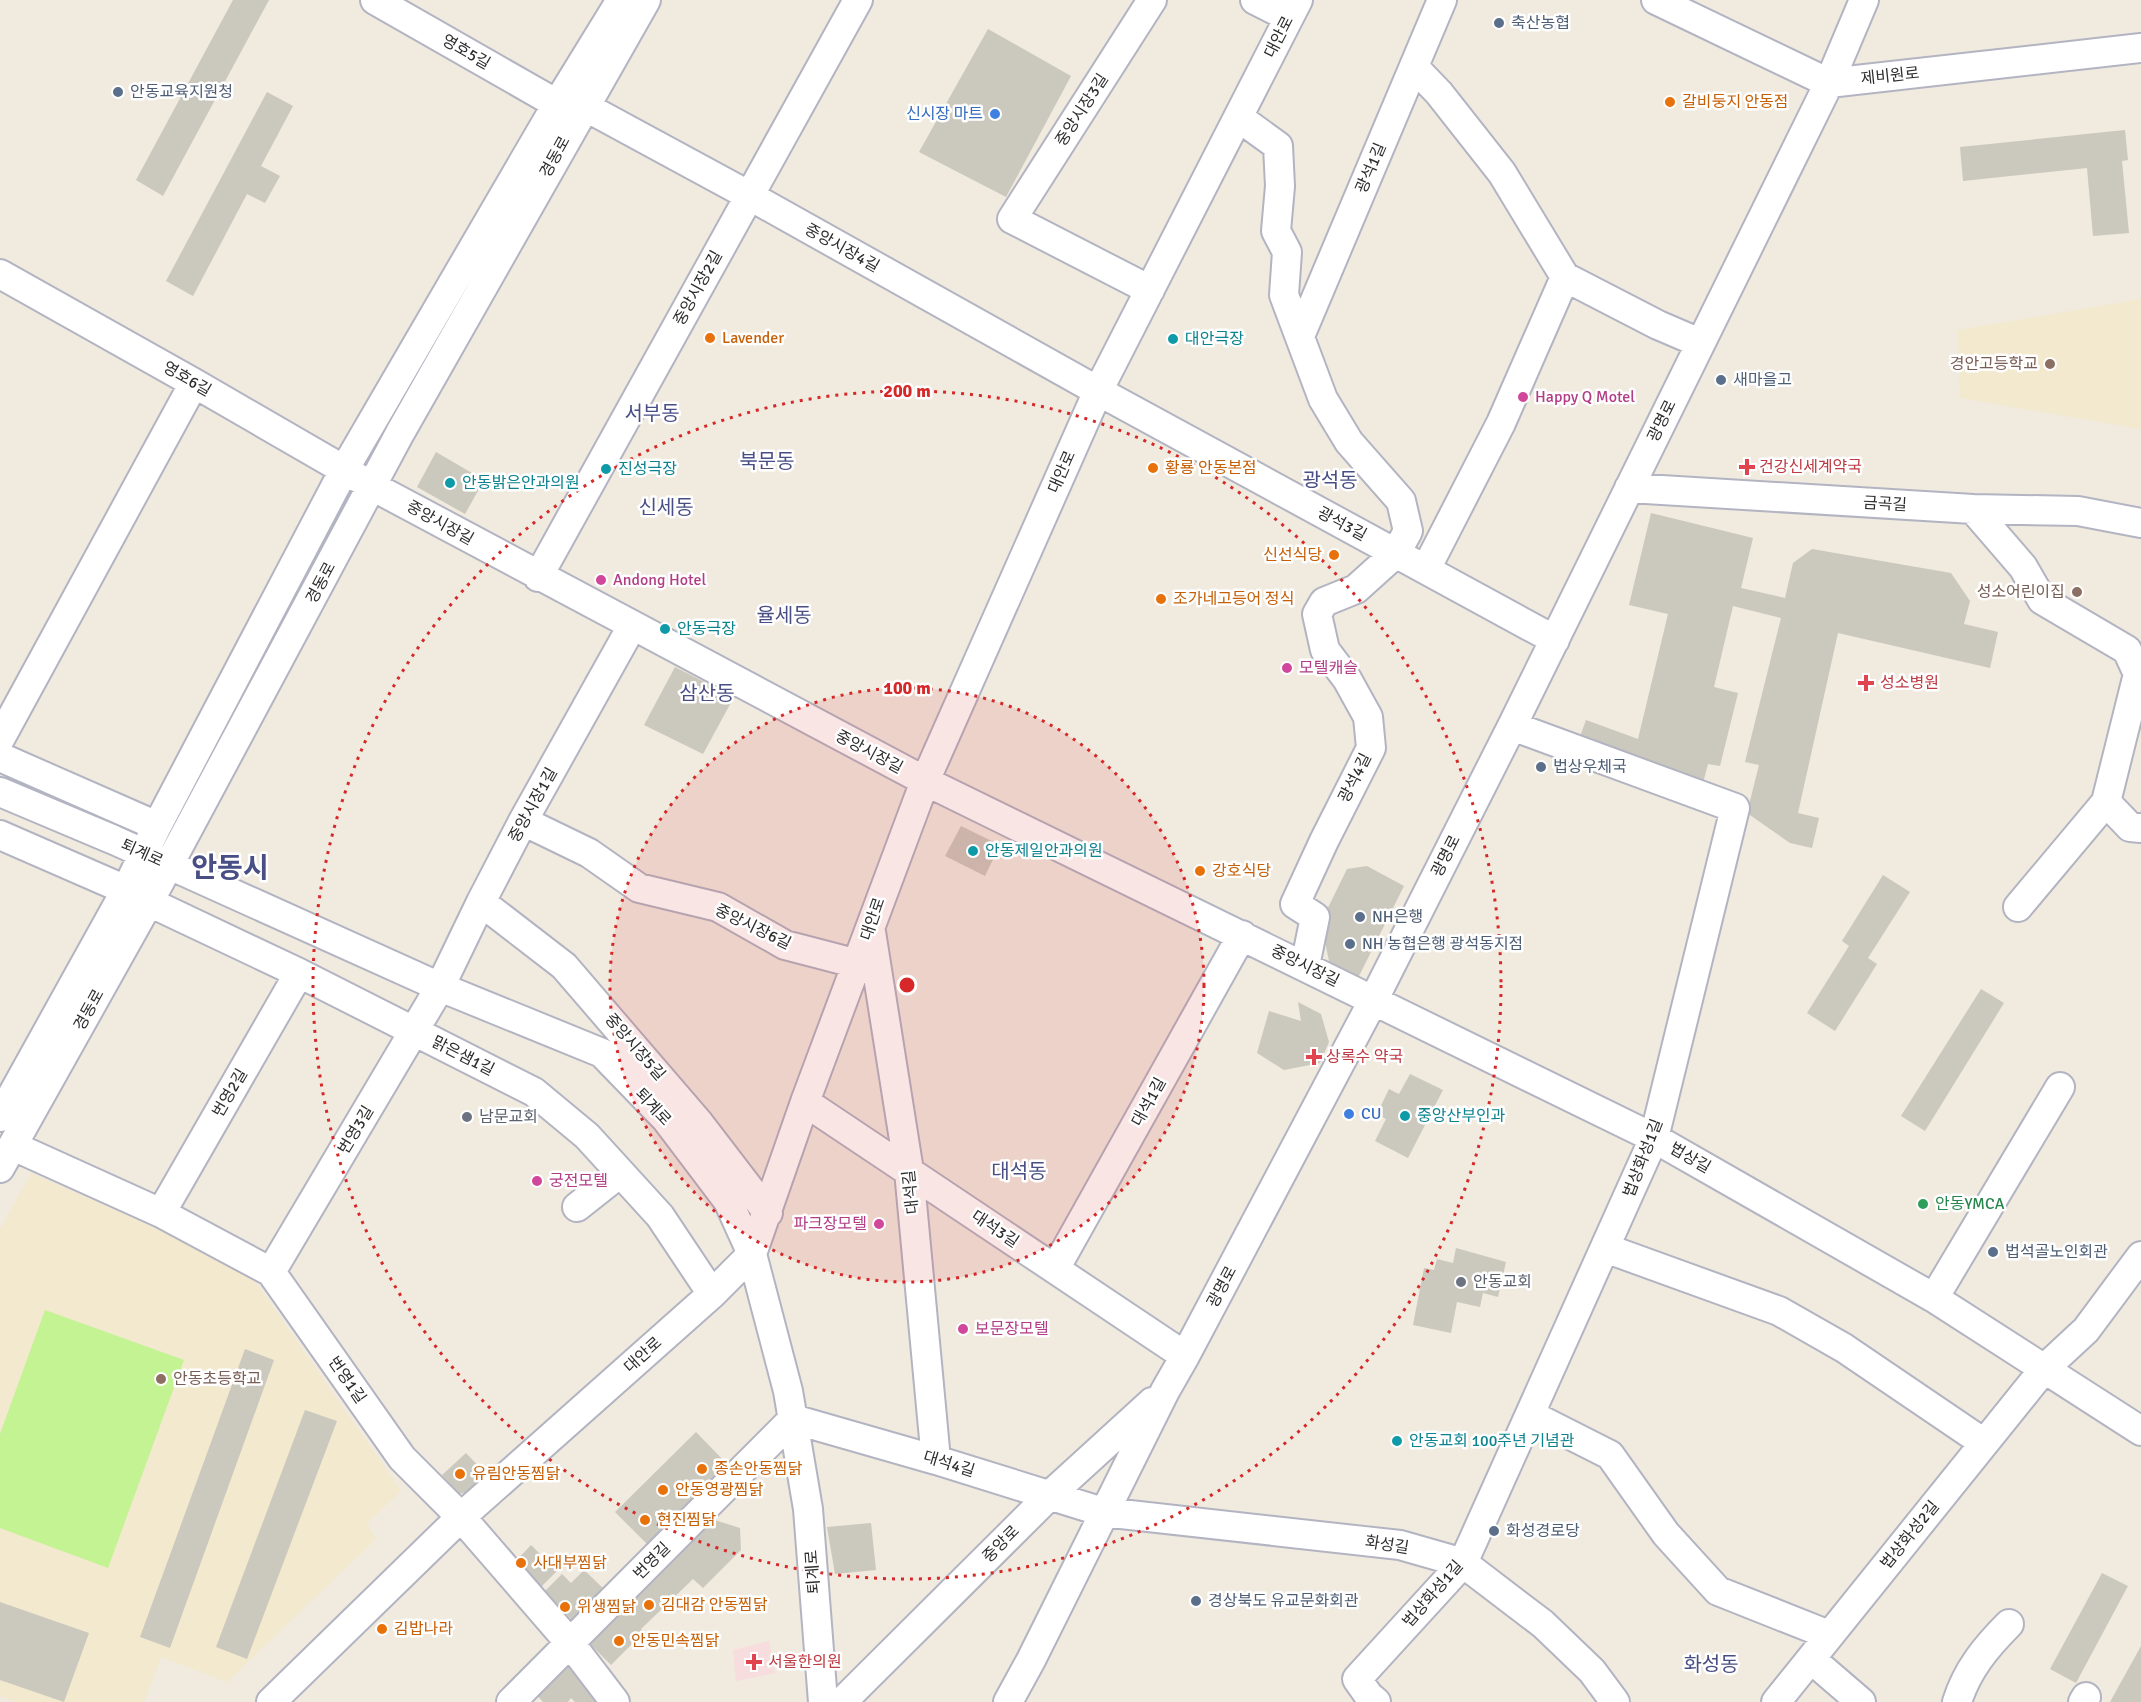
<svg xmlns="http://www.w3.org/2000/svg" width="2141" height="1702" viewBox="0 0 2141 1702" font-family="Signika,'Noto Sans KR',sans-serif">
  <rect width="100%" height="100%" fill="#f0eadf"/>
  <!-- education -->
  <path fill="#f2e9ce" d="M2141,299V429L1960,398L1958,330Z
    M31,1173L245,1267L401,1491L367,1523L376,1539L227,1682L161,1657L144,1702H16L0,1696V1229Z"/>
  <!-- medical -->
  <path fill="#f7dddd" d="M769,1641L775,1673L736,1681L733,1650Z"/>
  <!-- pitch -->
  <path fill="#c3f393" d="M45,1310L184,1360L108,1568L0,1528V1434Z"/>
  <!-- building -->
  <path fill="#cbc8bd" d="M233,0H269L163,196L136,180Z
    M988,29L1071,76L1006,197L919,152Z
    M267,92L293,106L261,166L280,176L265,203L247,194L193,296L166,281Z
    M2125,130L2128,160L2122,161L2129,233L2093,236L2087,168L1963,181L1960,147Z
    M436,452L484,480L465,514L417,487Z
    M1651,513L1753,538L1741,588L1785,598L1793,563L1812,549L1951,573L1970,601L1964,624L1998,632L1990,668L1838,633L1798,813L1819,818L1812,848L1790,843L1747,813L1759,765L1745,762L1781,618L1733,606L1714,687L1738,693L1720,766L1708,764L1702,787L1578,742L1586,720L1638,739L1668,614L1629,605Z
    M675,667L734,697L703,754L644,725Z
    M961,826L1000,845L985,876L945,856Z
    M1367,866L1404,886L1357,980L1330,966L1321,922L1347,869Z
    M1883,875L1910,892L1868,958L1877,964L1835,1031L1807,1013L1849,946L1842,941Z
    M1981,989L2004,1003L1925,1131L1901,1116Z
    M1298,1002L1321,1014L1329,1042L1320,1063L1284,1070L1257,1053L1269,1011L1301,1021Z
    M1410,1074L1443,1090L1408,1158L1375,1141L1386,1119L1377,1114L1389,1089L1399,1094Z
    M1456,1248L1506,1262L1498,1297L1483,1293L1480,1307L1457,1302L1451,1333L1413,1325L1424,1268L1434,1270L1437,1259L1453,1263Z
    M245,1349L274,1360L170,1648L140,1637Z
    M305,1410L337,1421L247,1659L216,1647Z
    M696,1432L729,1466L649,1546L615,1512Z
    M466,1453L487,1475L468,1492L459,1494L442,1475Z
    M705,1517L740,1528L741,1550L703,1588L693,1579L641,1629L644,1632L611,1665L584,1638Z
    M871,1523L876,1570L835,1574L827,1527Z
    M531,1545L557,1571L540,1588L514,1563Z
    M584,1570L603,1588L572,1620L544,1592L562,1574L571,1583Z
    M2102,1573L2128,1586L2076,1683L2050,1669Z
    M0,1602L89,1633L64,1702L0,1680Z
    M2141,1646V1702H2110Z
    M563,1662L576,1666L600,1702H575L571,1698L568,1702H543L533,1691Z"/>
  <g fill="none" stroke-linecap="round" stroke-linejoin="round">
    <!-- minor casing -->
    <g stroke="#b3b4c2" stroke-width="32">
      <path id="minor" d="M375,0L557,104
        M1255,0L1289,17
        M1656,0L1829,83L2141,48
        M1414,67L1439,93L1502,173L1565,277L1658,325L1700,343
        M584,106L750,196L1098,391L1555,640
        M1238,117L1278,146L1280,186L1276,231L1287,252L1284,295L1323,399L1349,442L1401,501L1408,531L1396,553L1356,589L1324,602L1317,614L1325,650L1347,679L1368,717L1371,748L1324,841L1295,904L1315,917L1305,966
        M0,274L194,383L372,486L925,781L1654,1138L1934,1298L2141,1431
        M1150,290L1012,219L1152,0
        M1300,336L1442,0
        M1629,488L1973,509L2078,511L2141,523
        M1973,509L2023,567L2042,600L2127,650L2138,674L2106,802L2018,907
        M1426,569L1501,423L1565,277
        M538,577L858,0
        M0,739L194,383
        M0,757L157,826
        M0,792L114,840L440,987L602,1053L666,1119L728,1201L752,1254L788,1391L808,1509L823,1702
        M2106,802L2130,827L2141,828
        M523,821L589,853L639,888L718,907L785,945L858,964
        M0,835L126,890
        M149,902L299,973L534,1092L587,1136L660,1216L712,1294
        M481,902L564,966L699,1123L768,1213
        M871,932L909,1171L936,1460
        M805,1102L1185,1356
        M0,1117L126,890L157,826L344,470L557,104L621,0
        M13,1146L161,1213L271,1272L402,1458L461,1517L570,1643L615,1702
        M0,1168L149,902L400,433L646,0
        M577,1207L620,1173
        M161,1213L299,973
        M1605,1248L1779,1311L1844,1348L1984,1443
        M1055,1269L1242,935
        M271,1272L440,987L481,902L523,821L632,626
        M1934,1298L2060,1087
        M1531,1415L1610,1455L1666,1534L1718,1591L1829,1635
        M1811,1659L1861,1702
        M271,1702L461,1517L712,1294L752,1254L805,1102L925,781L1098,391L1298,0
        M511,1702L793,1419L936,1460L1103,1512L1400,1545L1463,1563L1543,1624L1592,1671L1615,1702
        M842,1702L1050,1495L1152,1402
        M1008,1702L1031,1660L1165,1391L1185,1356L1374,999L1512,726L1829,83L1864,0
        M1376,1702L1369,1696L1357,1679L1463,1563L1654,1138L1735,808L1512,726
        M1776,1702L2044,1369L2086,1330L2141,1256
        M1957,1702C1967,1670 1986,1647 2009,1624
        M2083,1702L2086,1697"/>
    </g>
    <!-- minor -->
    <use href="#minor" stroke="#fff" stroke-width="28"/>
  </g>
  <!-- distance rings -->
  <circle cx="907" cy="985" r="297" fill="#d62828" fill-opacity=".12"/>
  <g fill="none" stroke="#d62828" stroke-width="3" stroke-dasharray="3 6">
    <circle cx="907" cy="985" r="297"/>
    <circle cx="907" cy="985" r="594"/>
  </g>
  <!-- markers -->
  <g fill="#5c6f8a" stroke="#fff" stroke-width="2">
    <circle cx="1499" cy="23" r="6"/>
    <circle cx="118" cy="92" r="6"/>
    <circle cx="1721" cy="380" r="6"/>
    <circle cx="1541" cy="767" r="6"/>
    <circle cx="1360" cy="917" r="6"/>
    <circle cx="1350" cy="944" r="6"/>
    <circle cx="1993" cy="1252" r="6"/>
    <circle cx="1494" cy="1531" r="6"/>
    <circle cx="1196" cy="1601" r="6"/>
  </g>
  <g fill="#e8710a" stroke="#fff" stroke-width="2">
    <circle cx="1670" cy="102" r="6"/>
    <circle cx="710" cy="338" r="6"/>
    <circle cx="1153" cy="468" r="6"/>
    <circle cx="1334" cy="555" r="6"/>
    <circle cx="1161" cy="599" r="6"/>
    <circle cx="1200" cy="871" r="6"/>
    <circle cx="702" cy="1469" r="6"/>
    <circle cx="460" cy="1474" r="6"/>
    <circle cx="663" cy="1490" r="6"/>
    <circle cx="645" cy="1520" r="6"/>
    <circle cx="521" cy="1563" r="6"/>
    <circle cx="649" cy="1605" r="6"/>
    <circle cx="565" cy="1607" r="6"/>
    <circle cx="382" cy="1629" r="6"/>
    <circle cx="619" cy="1641" r="6"/>
  </g>
  <g fill="#3f7fe0" stroke="#fff" stroke-width="2">
    <circle cx="995" cy="114" r="6"/>
    <circle cx="1349" cy="1114" r="6"/>
  </g>
  <g fill="#0f9aa8" stroke="#fff" stroke-width="2">
    <circle cx="1173" cy="339" r="6"/>
    <circle cx="606" cy="469" r="6"/>
    <circle cx="450" cy="483" r="6"/>
    <circle cx="665" cy="629" r="6"/>
    <circle cx="973" cy="851" r="6"/>
    <circle cx="1405" cy="1116" r="6"/>
    <circle cx="1397" cy="1441" r="6"/>
  </g>
  <g fill="#8d6e63" stroke="#fff" stroke-width="2">
    <circle cx="2050" cy="364" r="6"/>
    <circle cx="2077" cy="592" r="6"/>
    <circle cx="161" cy="1379" r="6"/>
  </g>
  <g fill="#d1479c" stroke="#fff" stroke-width="2">
    <circle cx="1523" cy="397" r="6"/>
    <circle cx="601" cy="580" r="6"/>
    <circle cx="1287" cy="668" r="6"/>
    <circle cx="537" cy="1181" r="6"/>
    <circle cx="879" cy="1224" r="6"/>
    <circle cx="963" cy="1329" r="6"/>
  </g>
  <g fill="#e0444e" stroke="#fff" stroke-width="2">
    <path d="M1744 458h6v6h6v6h-6v6h-6v-6h-6v-6h6z"/>
    <path d="M1863 674h6v6h6v6h-6v6h-6v-6h-6v-6h6z"/>
    <path d="M1311 1048h6v6h6v6h-6v6h-6v-6h-6v-6h6z"/>
    <path d="M751 1653h6v6h6v6h-6v6h-6v-6h-6v-6h6z"/>
  </g>
  <g fill="#6b7280" stroke="#fff" stroke-width="2">
    <circle cx="467" cy="1117" r="6"/>
    <circle cx="1461" cy="1282" r="6"/>
  </g>
  <circle fill="#2e9e5b" stroke="#fff" stroke-width="2" cx="1923" cy="1204" r="6"/>
  <g text-anchor="middle" dominant-baseline="central" stroke-width="5" stroke-linejoin="round" paint-order="stroke">
    <!-- service labels -->
    <g font-size="16" fill="#4e5e75" stroke="#fff" text-anchor="start">
      <text x="1511" y="23">축산농협</text>
      <text x="130" y="92">안동교육지원청</text>
      <text x="1733" y="380">새마을고</text>
      <text x="1553" y="767">법상우체국</text>
      <text x="1372" y="917">NH은행</text>
      <text x="1362" y="944">NH 농협은행 광석동지점</text>
      <text x="2005" y="1252">법석골노인회관</text>
      <text x="1506" y="1531">화성경로당</text>
      <text x="1208" y="1601">경상북도 유교문화회관</text>
    </g>
    <!-- street labels -->
    <g font-size="16" fill="#2e2e2e" stroke="#fff">
      <text transform="translate(1279 37) rotate(-63)">대안로</text>
      <text transform="translate(466 52) rotate(30)">영호5길</text>
      <text transform="translate(1890 76) rotate(-6)">제비원로</text>
      <text transform="translate(1082 110) rotate(-57)">중앙시장3길</text>
      <text transform="translate(555 157) rotate(-61)">경동로</text>
      <text transform="translate(1371 168) rotate(-67)">광석1길</text>
      <text transform="translate(842 248) rotate(29)">중앙시장4길</text>
      <text transform="translate(698 288) rotate(-61)">중앙시장2길</text>
      <text transform="translate(187 379) rotate(30)">영호6길</text>
      <text transform="translate(1662 421) rotate(-64)">광명로</text>
      <text transform="translate(1062 472) rotate(-66)">대안로</text>
      <text transform="translate(1885 504) rotate(3)">금곡길</text>
      <text transform="translate(440 523) rotate(29)">중앙시장길</text>
      <text transform="translate(1342 524) rotate(28)">광석3길</text>
      <text transform="translate(321 583) rotate(-62)">경동로</text>
      <text transform="translate(869 752) rotate(28)">중앙시장길</text>
      <text transform="translate(1355 778) rotate(-63)">광석4길</text>
      <text transform="translate(533 805) rotate(-61)">중앙시장1길</text>
      <text transform="translate(142 853) rotate(24)">퇴계로</text>
      <text transform="translate(1446 856) rotate(-63)">광명로</text>
      <text transform="translate(873 919) rotate(-71)">대안로</text>
      <text transform="translate(753 927) rotate(26)">중앙시장6길</text>
      <text transform="translate(1305 966) rotate(26)">중앙시장길</text>
      <text transform="translate(89 1010) rotate(-61)">경동로</text>
      <text transform="translate(635 1047) rotate(49)">중앙시장5길</text>
      <text transform="translate(463 1056) rotate(27)">맑은샘1길</text>
      <text transform="translate(230 1093) rotate(-60)">번영2길</text>
      <text transform="translate(1149 1102) rotate(-61)">대석1길</text>
      <text transform="translate(653 1107) rotate(47)">퇴계로</text>
      <text transform="translate(356 1130) rotate(-59)">번영3길</text>
      <text transform="translate(1643 1158) rotate(-69)">법상화성1길</text>
      <text transform="translate(1690 1158) rotate(30)">법상길</text>
      <text transform="translate(911 1192) rotate(-96)">대석길</text>
      <text transform="translate(995 1229) rotate(34)">대석3길</text>
      <text transform="translate(1222 1287) rotate(-62)">광명로</text>
      <text transform="translate(643 1355) rotate(-42)">대안로</text>
      <text transform="translate(347 1380) rotate(55)">번영1길</text>
      <text transform="translate(949 1464) rotate(17)">대석4길</text>
      <text transform="translate(1910 1535) rotate(-51)">법상화성2길</text>
      <text transform="translate(1001 1544) rotate(-45)">중앙로</text>
      <text transform="translate(1387 1545) rotate(9)">화성길</text>
      <text transform="translate(652 1561) rotate(-45)">번영길</text>
      <text transform="translate(813 1572) rotate(-94)">퇴계로</text>
      <text transform="translate(1433 1594) rotate(-49)">법상화성1길</text>
    </g>
    <!-- food labels -->
    <g font-size="16" fill="#c56008" stroke="#fff" text-anchor="start">
      <text x="1682" y="102">갈비둥지 안동점</text>
      <text x="722" y="338">Lavender</text>
      <text x="1165" y="468">황룡 안동본점</text>
      <text x="1322" y="555" text-anchor="end">신선식당</text>
      <text x="1173" y="599">조가네고등어 정식</text>
      <text x="1212" y="871">강호식당</text>
      <text x="714" y="1469">종손안동찜닭</text>
      <text x="472" y="1474">유림안동찜닭</text>
      <text x="675" y="1490">안동영광찜닭</text>
      <text x="657" y="1520">현진찜닭</text>
      <text x="533" y="1563">사대부찜닭</text>
      <text x="661" y="1605">김대감 안동찜닭</text>
      <text x="577" y="1607">위생찜닭</text>
      <text x="394" y="1629">김밥나라</text>
      <text x="631" y="1641">안동민속찜닭</text>
    </g>
    <!-- shop labels -->
    <g font-size="16" fill="#366cbe" stroke="#fff" text-anchor="end">
      <text x="983" y="114">신시장 마트</text>
      <text x="1361" y="1114" text-anchor="start">CU</text>
    </g>
    <!-- culture labels -->
    <g font-size="16" fill="#0d838f" stroke="#fff" text-anchor="start">
      <text x="1185" y="339">대안극장</text>
      <text x="618" y="469">진성극장</text>
      <text x="462" y="483">안동밝은안과의원</text>
      <text x="677" y="629">안동극장</text>
      <text x="985" y="851">안동제일안과의원</text>
      <text x="1417" y="1116">중앙산부인과</text>
      <text x="1409" y="1441">안동교회 100주년 기념관</text>
    </g>
    <!-- education labels -->
    <g font-size="16" fill="#785e54" stroke="#fff" text-anchor="end">
      <text x="2038" y="364">경안고등학교</text>
      <text x="2065" y="592">성소어린이집</text>
      <text x="173" y="1379" text-anchor="start">안동초등학교</text>
    </g>
    <!-- hotel labels -->
    <g font-size="16" fill="#b23c85" stroke="#fff" text-anchor="start">
      <text x="1535" y="397">Happy Q Motel</text>
      <text x="613" y="580">Andong Hotel</text>
      <text x="1299" y="668">모텔캐슬</text>
      <text x="549" y="1181">궁전모텔</text>
      <text x="867" y="1224" text-anchor="end">파크장모텔</text>
      <text x="975" y="1329">보문장모텔</text>
    </g>
    <!-- health labels -->
    <g font-size="16" fill="#be3a42" stroke="#fff" text-anchor="start">
      <text x="1759" y="467">건강신세계약국</text>
      <text x="1880" y="683">성소병원</text>
      <text x="1326" y="1057">상록수 약국</text>
      <text x="768" y="1662">서울한의원</text>
    </g>
    <!-- worship labels -->
    <g font-size="16" fill="#5b616d" stroke="#fff" text-anchor="start">
      <text x="479" y="1117">남문교회</text>
      <text x="1473" y="1282">안동교회</text>
    </g>
    <!-- leisure labels -->
    <g font-size="16" fill="#27864d" stroke="#fff" text-anchor="start">
      <text x="1935" y="1204">안동YMCA</text>
    </g>
    <!-- quarter labels -->
    <g font-size="20" fill="#494f84" stroke="#fff">
      <text x="652" y="413">서부동</text>
      <text x="767" y="461">북문동</text>
      <text x="1330" y="480">광석동</text>
      <text x="666" y="507">신세동</text>
      <text x="784" y="615">율세동</text>
      <text x="707" y="693">삼산동</text>
      <text x="1019" y="1171">대석동</text>
      <text x="1711" y="1664">화성동</text>
    </g>
    <!-- town labels -->
    <g font-size="28" font-weight="bold" fill="#494f84" stroke="#fff">
      <text x="230" y="868">안동시</text>
    </g>
  </g>
  <circle cx="907" cy="985" r="9" fill="#d62828" stroke="#fff" stroke-width="3"/>
  <g font-size="18" text-anchor="middle" font-weight="bold" fill="#d62828" stroke="#fff" stroke-width="5" stroke-linejoin="round" paint-order="stroke">
    <text x="907" y="397">200 m</text>
    <text x="907" y="694">100 m</text>
  </g>
</svg>
